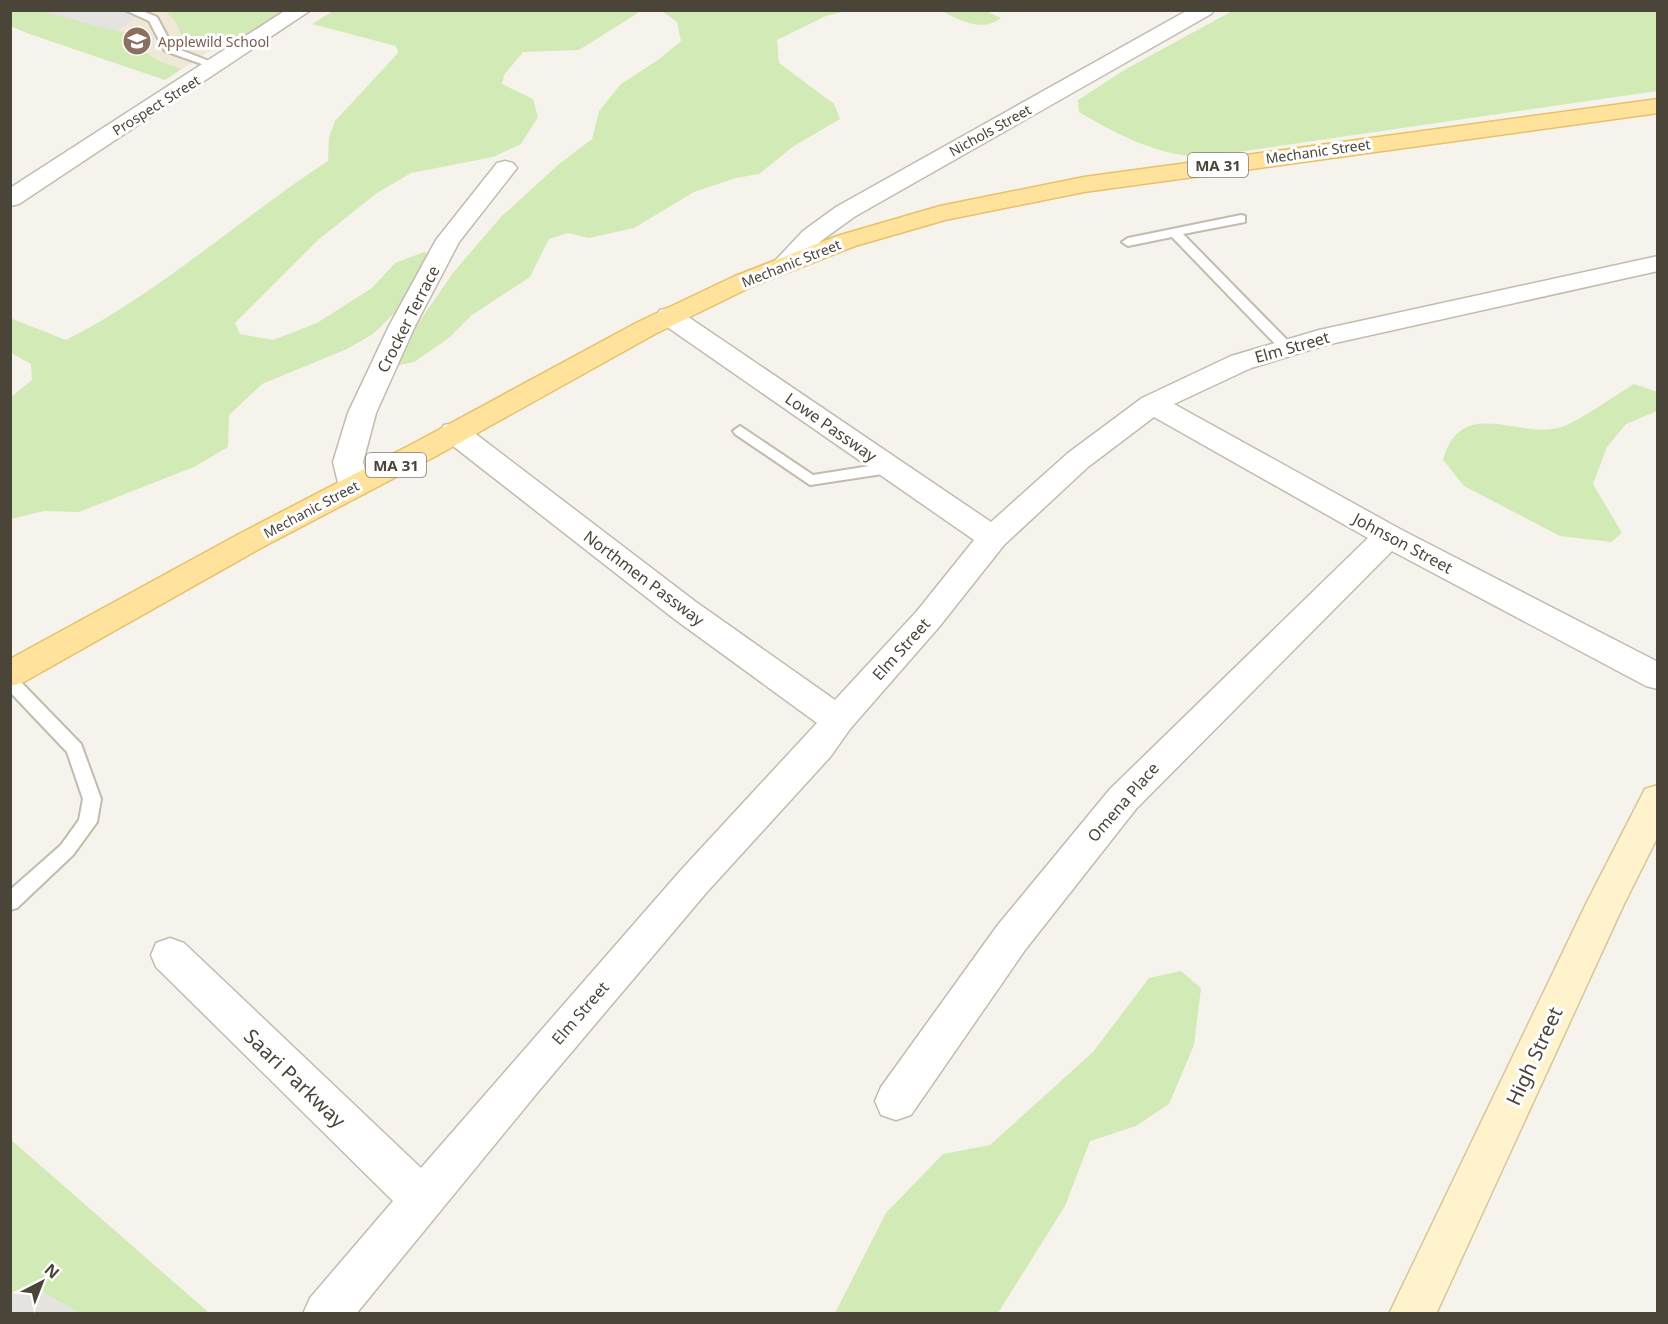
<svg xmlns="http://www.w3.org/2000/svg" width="1668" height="1324" viewBox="0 0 1668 1324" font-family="'Noto Sans',sans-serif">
  <rect width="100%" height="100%" fill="#f6f3ec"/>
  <!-- education -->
  <path fill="#efe8d6" d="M11,11H272L165,80L27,33L11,26Z"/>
  <!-- green -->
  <path fill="#d2eab5" d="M1234,10L1657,11V91L1238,152C1224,153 1210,156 1196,156C1159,156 1110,131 1079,112L1078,100L1126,69Z
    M11,11H42L117,31L139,35C145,61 159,60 181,69L165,80L27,33L11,26Z
    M165,11V10L283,11C253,29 223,58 186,45L175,21Z
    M333,11H846L826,16L777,40L779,63L834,104L840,119L794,146L759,174L736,178L694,192L634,228L589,238L568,233L549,239L530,277L472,315L449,338L414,362L395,366L403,345L453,273L500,218L558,165L592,139L599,111L621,84L658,60L681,41L677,22L662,11H641L579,50L523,52L504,75L502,84L533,99L538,117L521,144L493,157L411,173L377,193L319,239L235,323L240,334L273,340L317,323L372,288L395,263L424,252L431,255L408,300L373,334L347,349L262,384L229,415L228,447L194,467L79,512L44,511L11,519V397L32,380L31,364L11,353L10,318L66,340C161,292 240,218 328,161L329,137L335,121L398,53L396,46L312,24Z
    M941,11H986L1001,18C982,33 960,20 941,11Z
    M1634,384L1657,392V411L1626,424L1607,447L1593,484L1622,533L1611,542L1560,536L1464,486L1443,460C1461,396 1517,438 1558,428C1574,425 1617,394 1634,384Z
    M1181,971L1201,988L1194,1045L1169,1104L1136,1126L1090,1141L1065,1206L998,1313H835L886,1213L943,1154L990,1145L1093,1052L1149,978Z
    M10,1139L207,1311V1313H78L34,1286L11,1292Z"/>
  <!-- parking -->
  <path fill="#e5e3e0" d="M130,10L142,14L117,31L42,11Z
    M34,1286L78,1313H11V1292Z"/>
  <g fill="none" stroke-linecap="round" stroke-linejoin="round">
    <!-- service casing -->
    <g stroke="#c2bbae" stroke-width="4">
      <path id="service" d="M125,10H140L157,17L173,47L222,66L217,69L213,68L165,51L149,21Z
        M1241,215L1245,216V222L1183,234L1292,345L1294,348L1292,351H1282L1172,237L1128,246L1122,242L1128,238Z
        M740,426L813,475L889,463L896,468L889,473L810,485L735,434L733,431Z
        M10,675L16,677L81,744L101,799L97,822L73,855L17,908L10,910V890L61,845L79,820L83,799L67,752L10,692Z"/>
    </g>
    <!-- minor casing -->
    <g stroke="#c2bbae" stroke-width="3">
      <path id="minor" d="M286,10H311L19,204L10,206V188Z
        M1188,10H1214L1211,14L854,217L821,241L795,268L786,271L777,268L773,263L803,231L836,207Z
        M505,161L513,163L517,168L459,242L415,326L376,413L363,462L369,487L364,494L354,497L344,494L339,487L333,462L348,413L389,326L436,240L497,163Z
        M1658,256V271L1326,345L1251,368L1174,404L1400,529L1658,662V689L1646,686L1392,551L1136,809L1025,950L911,1115L896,1120L881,1115L875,1101L881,1087L997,926L1110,789L1368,538L1154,417L1088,467L1004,545L939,627L850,729L831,756L707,892L537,1093L356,1314H303L310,1298L393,1201L156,967L151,955L156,943L170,938L184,943L421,1168L681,870L817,723L673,618L444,439L440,432L444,425L454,423L464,425L696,602L835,700L917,611L974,540L660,322L656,316L660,310L669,308L678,310L991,522L1068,453L1142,398L1231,356L1319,330Z"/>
    </g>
    <!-- secondary casing -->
    <g stroke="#d6c79b" stroke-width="3">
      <path id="secondary" d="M1658,785V836L1624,904L1436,1314H1389L1587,902L1645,789Z"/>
    </g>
    <!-- primary casing -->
    <g stroke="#e6c16a" stroke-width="3">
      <path id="primary" d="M1658,99V113L1084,192L945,220L855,246L753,286L655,334L436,456L261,548L22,683L10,686V659L239,534L416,442L636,323L735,276L837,236L940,206L1084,177Z"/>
    </g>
    <!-- service -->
    <use href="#service" fill="#fff" fill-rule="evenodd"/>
    <!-- minor -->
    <use href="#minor" fill="#fff" fill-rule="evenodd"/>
    <!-- secondary -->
    <use href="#secondary" fill="#fff3cd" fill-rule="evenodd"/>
    <!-- primary -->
    <use href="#primary" fill="#ffe39c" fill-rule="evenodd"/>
  </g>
  <!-- icons -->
  <defs>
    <g id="school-disc" transform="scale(1.5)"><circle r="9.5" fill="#8d6e63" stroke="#fff"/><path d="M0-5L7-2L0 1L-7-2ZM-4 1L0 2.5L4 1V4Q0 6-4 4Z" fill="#fff"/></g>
  </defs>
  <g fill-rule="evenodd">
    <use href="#school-disc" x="137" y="41"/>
  </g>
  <g text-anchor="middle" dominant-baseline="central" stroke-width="6" stroke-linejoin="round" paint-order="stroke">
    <!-- far-education labels -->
    <g font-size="14" fill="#785e54" stroke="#fff" text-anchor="start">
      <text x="158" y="41">Applewild School</text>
    </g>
    <!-- far-street labels -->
    <g font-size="14" fill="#4b4439" stroke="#fff">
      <text transform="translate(156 105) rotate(-32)">Prospect Street</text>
      <text transform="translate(990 130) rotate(-29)">Nichols Street</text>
      <text transform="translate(1318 151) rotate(-8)">Mechanic Street</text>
      <text transform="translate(791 263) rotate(-22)">Mechanic Street</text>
      <text transform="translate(311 509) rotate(-28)">Mechanic Street</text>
    </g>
    <!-- shield labels -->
    <g fill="#fff" stroke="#817c74" stroke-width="1.5">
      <rect x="1188" y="153" width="60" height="24" rx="4.5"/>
      <rect x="366" y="453" width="60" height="24" rx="4.5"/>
    </g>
    <g font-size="15" font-weight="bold" fill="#4b4439">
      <text x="1218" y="165">MA 31</text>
      <text x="396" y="465">MA 31</text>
    </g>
    <!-- street labels -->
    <g font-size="16" fill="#4b4439" stroke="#fff">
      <text transform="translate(408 319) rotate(-63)">Crocker Terrace</text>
      <text transform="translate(1292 347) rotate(-16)">Elm Street</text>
      <text transform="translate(831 427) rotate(35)">Lowe Passway</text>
      <text transform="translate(1403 543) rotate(28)">Johnson Street</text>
      <text transform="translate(644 578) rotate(37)">Northmen Passway</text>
      <text transform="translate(901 649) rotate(-48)">Elm Street</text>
      <text transform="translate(1123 802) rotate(-49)">Omena Place</text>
      <text transform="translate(580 1013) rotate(-49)">Elm Street</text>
    </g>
    <!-- near-street labels -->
    <g font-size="20" fill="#4b4439" stroke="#fff">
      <text transform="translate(1534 1056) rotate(-65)">High Street</text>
      <text transform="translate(295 1078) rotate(44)">Saari Parkway</text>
    </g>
  </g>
  <!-- border -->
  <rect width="1668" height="1324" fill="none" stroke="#4b4439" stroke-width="24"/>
  <!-- north arrow -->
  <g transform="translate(42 1282) rotate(42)" stroke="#ffffff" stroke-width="4.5" paint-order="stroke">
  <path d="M0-4.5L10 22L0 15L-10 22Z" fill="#4b4439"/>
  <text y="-9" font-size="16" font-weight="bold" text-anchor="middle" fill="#4b4439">N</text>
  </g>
</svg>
